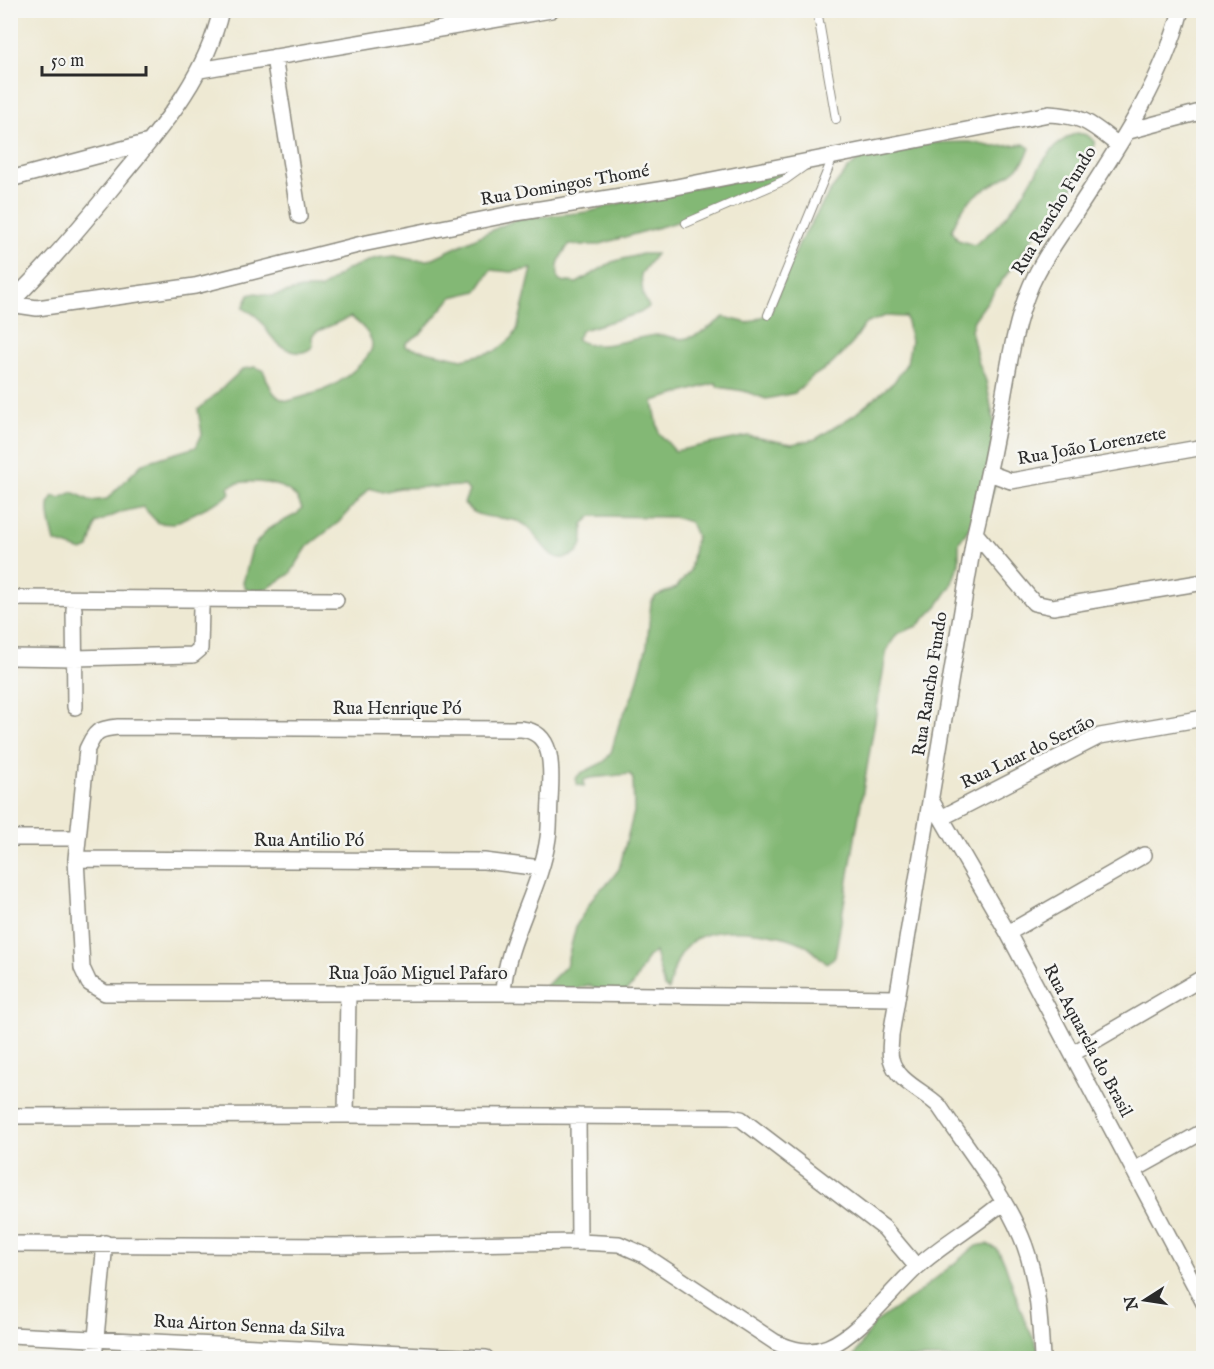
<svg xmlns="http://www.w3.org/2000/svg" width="1214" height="1369" viewBox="0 0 1214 1369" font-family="'IM FELL English',serif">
  <rect width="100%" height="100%" fill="#f6f6f2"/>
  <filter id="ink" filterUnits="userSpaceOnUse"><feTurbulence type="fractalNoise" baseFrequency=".0167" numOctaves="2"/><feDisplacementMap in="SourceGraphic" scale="12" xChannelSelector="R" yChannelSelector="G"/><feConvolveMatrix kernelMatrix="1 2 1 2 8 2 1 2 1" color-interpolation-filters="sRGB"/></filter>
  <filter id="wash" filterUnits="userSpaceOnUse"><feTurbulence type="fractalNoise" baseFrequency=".008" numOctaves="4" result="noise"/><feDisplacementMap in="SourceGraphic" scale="24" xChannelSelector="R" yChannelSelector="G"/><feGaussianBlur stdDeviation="1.35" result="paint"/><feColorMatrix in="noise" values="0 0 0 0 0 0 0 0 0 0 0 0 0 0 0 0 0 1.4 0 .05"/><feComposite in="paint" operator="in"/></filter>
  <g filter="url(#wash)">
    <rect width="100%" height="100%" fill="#eee9d3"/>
    <!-- forest -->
    <path fill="#83b874" stroke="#577250" stroke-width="1.5" fill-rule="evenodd" d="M1077,133L1087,135L1095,142L1091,155L1081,167L1068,198L1049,221L1036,233L974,320L971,330L978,361L986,381L997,437V479L989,502L959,542V563L951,586L938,605L917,626L897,634L887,649L835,957L826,963C819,957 812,949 805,945C778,931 713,922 689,944C676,957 673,973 668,990L664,987L655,952L648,957L633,985L624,992L606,994L588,985L566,992L551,993L546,986L566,966L576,926L596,893L609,882L619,869L634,812L633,779L630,774L590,778L584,780V786L578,785L575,779L581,773L604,762L611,753L619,724L635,690L647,646L651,602L656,596L676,588L690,571L696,536L690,522L674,517L592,516L583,524C583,536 585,550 571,556C546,568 539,529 520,522C502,515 477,522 464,503L469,491L465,486L400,488L382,492L369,488L339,522L308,546L290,574L268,588L255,591L246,589L243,583L252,548L268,529L297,514L302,508C300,504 298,499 295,496C282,482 243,477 228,487L230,493L225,498L173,524L158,523L143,507L121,512L96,523L89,548L82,551L55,542C52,529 44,507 53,496L60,498L73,492L91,501L107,499L143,463L196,447L202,434L198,410L243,369L255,367L263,370C269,383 272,399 288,401C301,397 316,394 328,388C340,383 371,359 372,346C373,336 359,322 350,317L316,332L312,336L313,346C301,360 280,348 271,336C266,330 262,321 256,316C253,313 247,311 243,308L249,295L256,293L273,296L301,289H320L348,269L376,258L394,256L414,260H429L516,219L588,212L654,194L796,171L749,194L684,220L597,245H569C559,257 555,267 559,281L577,283L612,262L642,254H656L641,274L643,295L649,307L640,313L582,330L576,339C599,355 635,335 659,335C669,335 678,341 687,338C701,335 713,325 724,317L748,323L770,313L799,243L829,193L848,169L871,149L916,143L970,142L994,147L1024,144L1030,148C1022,175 991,182 971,199C962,208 956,219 952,230L958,240L974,245C993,232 1010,213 1023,194C1039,170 1048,144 1077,133ZM532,269L517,330L512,338L496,351L462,359L406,347V343L420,334L452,297L477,291L491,270L511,272ZM885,316L906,317L911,341L907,363L894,382L854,415L816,439L792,444L748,436L675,451L659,433L653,401L716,383L718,387L744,391L766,399L795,393L812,377L831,365L852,344L865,324Z
      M987,1244L997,1249L1004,1261L1024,1319L1039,1350L1041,1358H853L873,1324L914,1296L976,1246Z"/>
  </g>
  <g filter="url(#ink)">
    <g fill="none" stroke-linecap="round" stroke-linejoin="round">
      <!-- service casing -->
      <g stroke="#8c8a7f" stroke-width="10">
        <path id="service" d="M817,10L836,119
          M686,223L785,180L806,165
          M768,315L833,157"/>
      </g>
      <!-- minor casing -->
      <g stroke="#8c8a7f" stroke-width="18">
        <path id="minor" d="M274,57L299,216
          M200,70L551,10
          M1129,131L1204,111
          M10,179L149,142
          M10,303C50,264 85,222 120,178C162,127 206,77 221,10
          M10,304L37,308L195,286L362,244L516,213L671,188L1049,114C1085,116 1091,124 1118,145
          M989,473L1011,481L1204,447
          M975,533L1034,603L1053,607L1204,582
          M10,598L336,600
          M74,609L75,707
          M10,657L75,658L193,655L200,649L201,607
          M931,800L1008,933L1204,1303
          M943,817L1100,736L1204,718
          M10,838H78
          M76,859L484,861L541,868
          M1008,933L1144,855
          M503,993C505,943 541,889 548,838C550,826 549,813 550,801C551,775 557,732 521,729L118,727C97,729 96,731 87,749L76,859L82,968L89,983L105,993H503L897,998
          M1072,1054L1204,977
          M346,1115L348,994
          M10,1116L346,1115L730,1117L741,1119L884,1228L917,1267
          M578,1116L579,1242
          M1134,1170L1204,1131
          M10,1244L342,1246L579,1242L619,1244L644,1255L775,1342C792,1350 809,1355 828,1347C858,1335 891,1291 916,1268C943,1243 976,1226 1003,1202
          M10,1335L486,1358
          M94,1358L105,1243
          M1042,1358C1040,1318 1037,1273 1021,1236C1001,1189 967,1148 939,1106C924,1091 897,1082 891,1059C889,1052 891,1042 891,1035L975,533C985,490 994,447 1002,404C1009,364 1015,322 1031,285C1042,260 1059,237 1074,215C1116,150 1161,86 1181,10"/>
      </g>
      <!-- service -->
      <use href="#service" stroke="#fff" stroke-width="8"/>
      <!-- minor -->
      <use href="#minor" stroke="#fff" stroke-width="15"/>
    </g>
  </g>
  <g text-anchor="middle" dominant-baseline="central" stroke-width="5" stroke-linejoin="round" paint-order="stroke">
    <!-- street labels -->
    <g font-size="18" fill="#2b2b2b" stroke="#f6f6f2">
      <text transform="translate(565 186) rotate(-10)">Rua Domingos Thomé</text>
      <text transform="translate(1055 211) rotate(-59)">Rua Rancho Fundo</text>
      <text transform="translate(1092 447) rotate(-10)">Rua João Lorenzete</text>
      <text transform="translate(931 684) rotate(-81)">Rua Rancho Fundo</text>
      <text x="397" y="709">Rua Henrique Pó</text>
      <text transform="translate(1028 753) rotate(-26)">Rua Luar do Sertão</text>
      <text x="309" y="841">Rua Antilio Pó</text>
      <text x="418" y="974">Rua João Miguel Pafaro</text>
      <text transform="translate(1087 1041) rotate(62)">Rua Aquarela do Brasil</text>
      <text transform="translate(249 1327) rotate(3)">Rua Airton Senna da Silva</text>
    </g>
  </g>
  <!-- margin -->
  <rect width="1214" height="1369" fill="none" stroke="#f6f6f2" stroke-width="36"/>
  <!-- north arrow -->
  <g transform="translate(1145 1300) rotate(258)" stroke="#f6f6f2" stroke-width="4.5" paint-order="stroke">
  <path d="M0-4.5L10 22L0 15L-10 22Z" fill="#2b2b2b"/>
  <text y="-9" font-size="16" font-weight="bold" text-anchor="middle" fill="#2b2b2b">N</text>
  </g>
  <!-- scale -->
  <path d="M42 66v9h104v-9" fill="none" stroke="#2b2b2b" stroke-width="3"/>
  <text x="51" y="66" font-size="18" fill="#2b2b2b" stroke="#f6f6f2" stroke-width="4.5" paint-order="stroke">50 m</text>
</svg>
